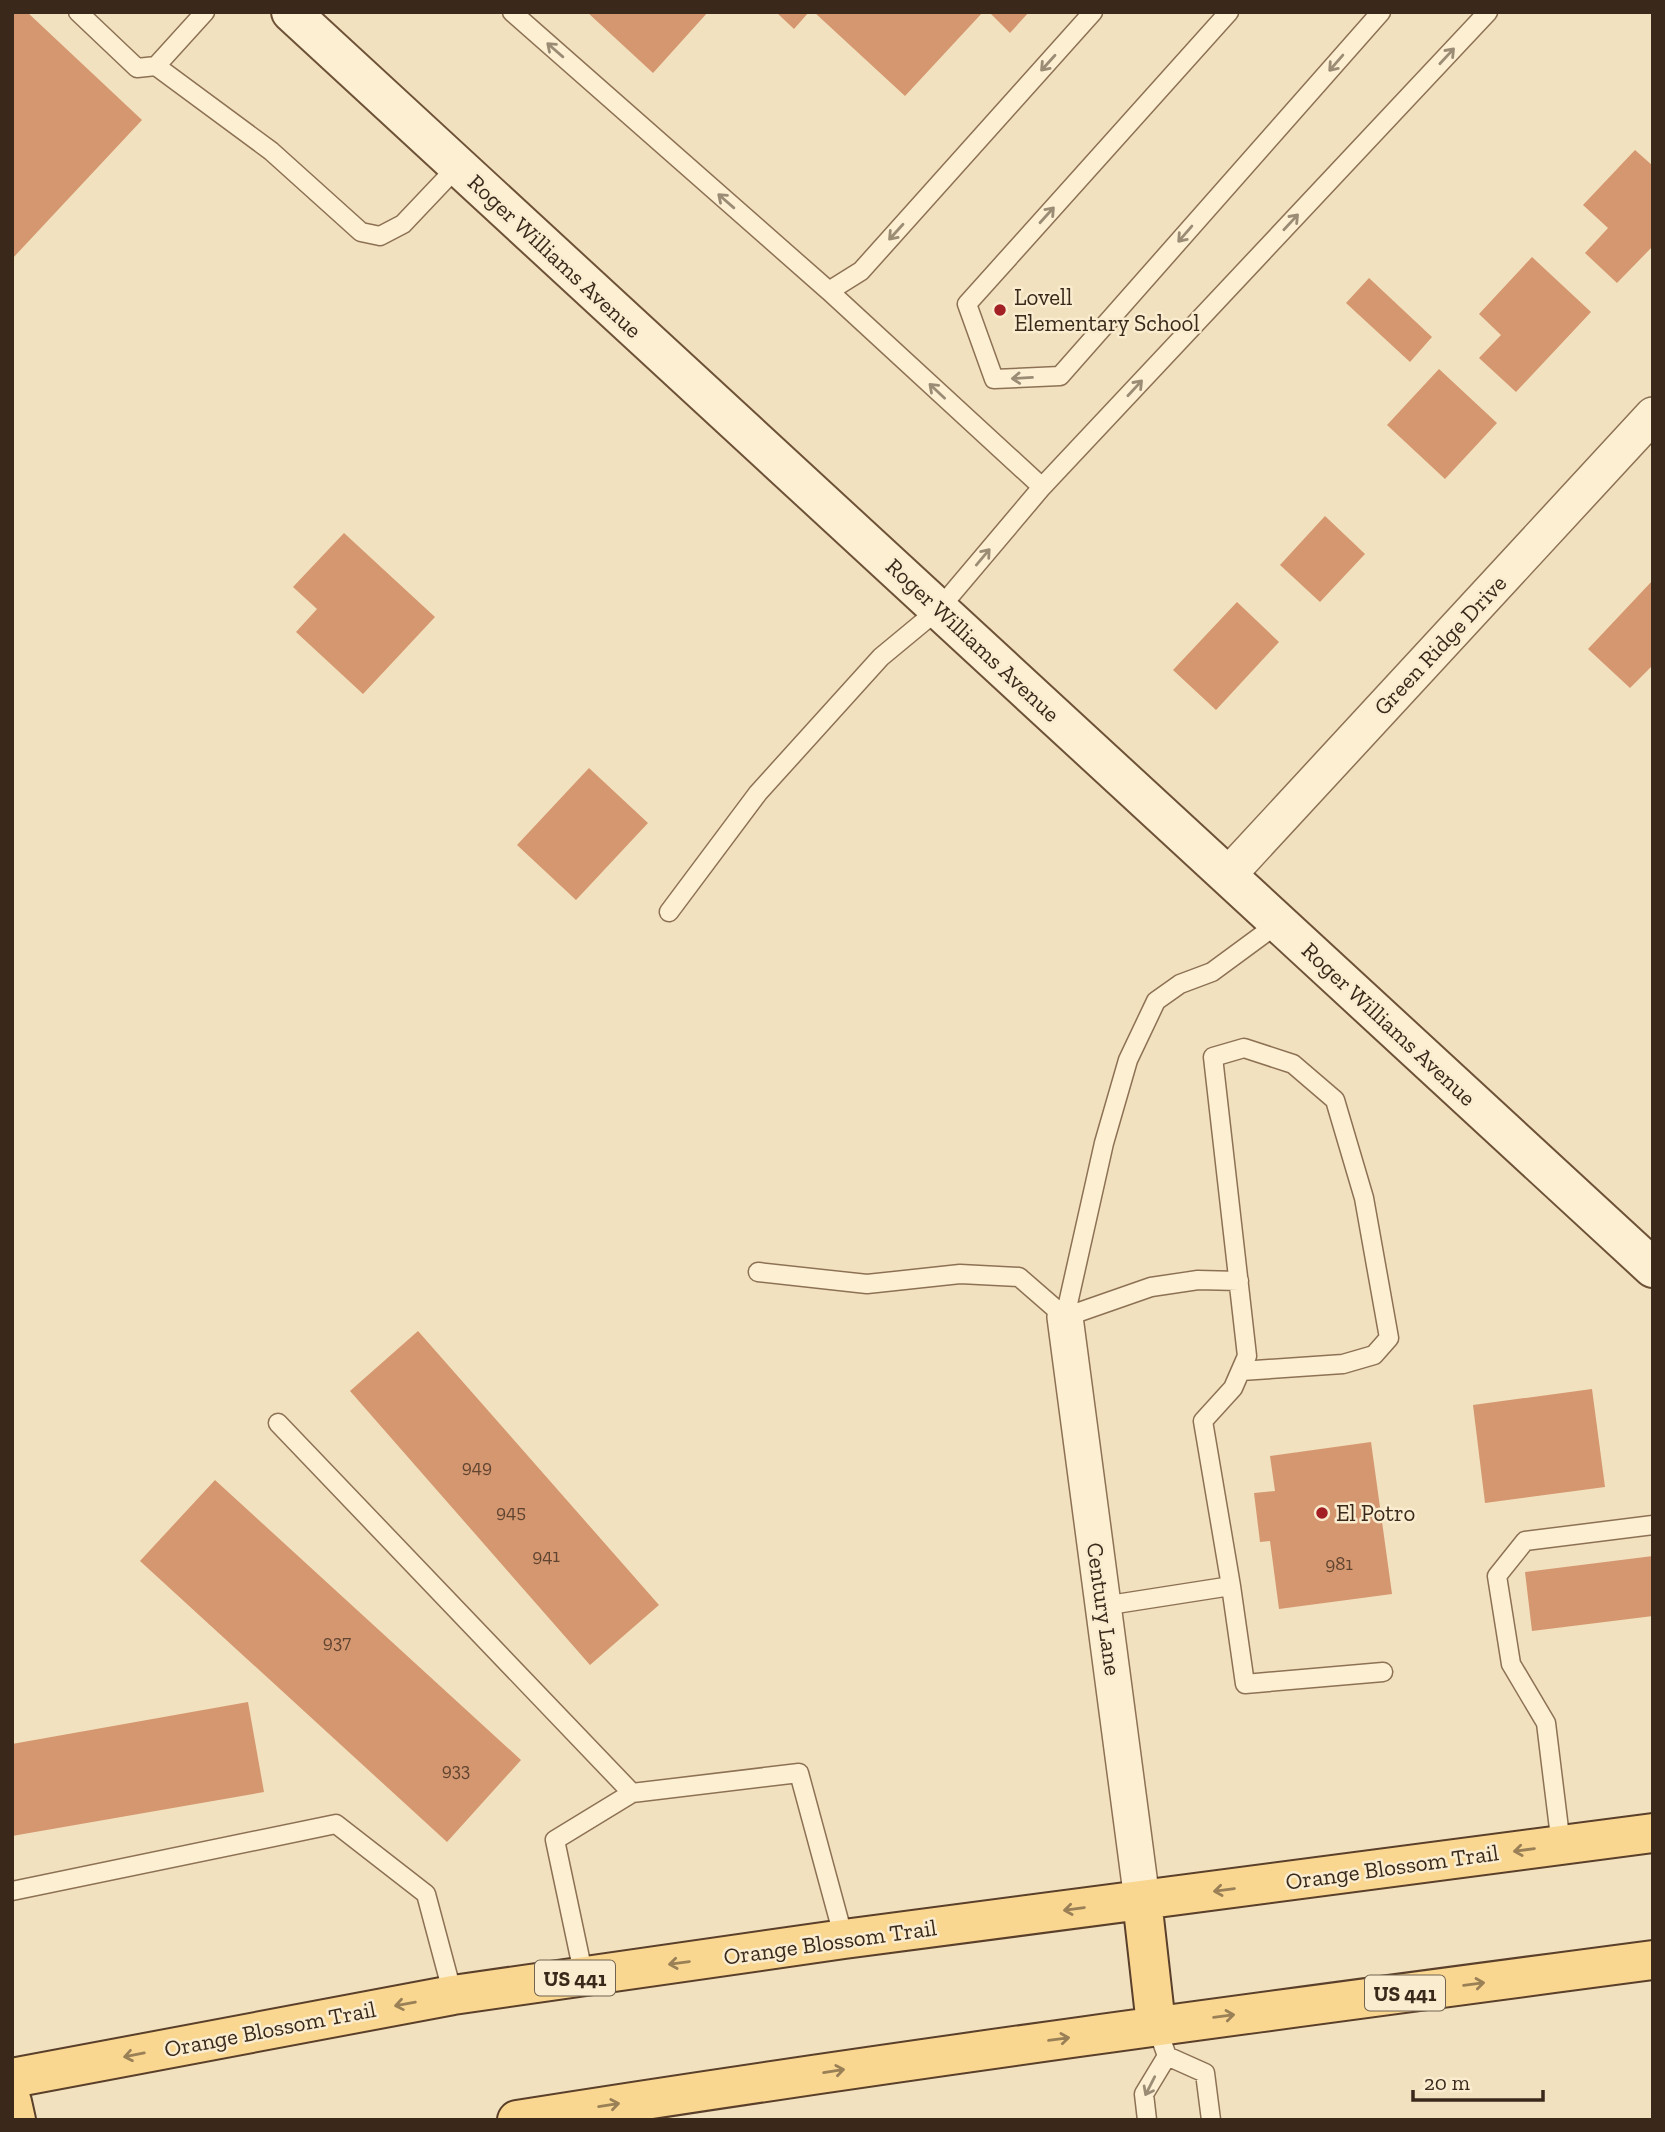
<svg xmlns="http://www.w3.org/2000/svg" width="1665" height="2132" viewBox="0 0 1665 2132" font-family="'Zilla Slab',serif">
  <rect width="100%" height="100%" fill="#f2e1be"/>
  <!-- building -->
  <path fill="#d49770" d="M12,12H27L142,120L12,259Z
    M587,12H708L653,73Z
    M776,12H809L794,29Z
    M814,12H983L905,96Z
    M989,12H1029L1010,33Z
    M1635,150L1653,166V246L1617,283L1585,253L1608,228L1583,205Z
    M1532,257L1591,312L1516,392L1479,358L1501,335L1479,314Z
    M1369,278L1432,337L1410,362L1346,303Z
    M1439,369L1497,423L1445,479L1387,425Z
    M1325,516L1365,554L1320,602L1280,565Z
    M344,533L435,617L363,694L296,632L317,609L293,587Z
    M1653,580V665L1630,688L1588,649Z
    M1237,602L1279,642L1216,710L1173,670Z
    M589,768L648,823L576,900L517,845Z
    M418,1331L659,1605L590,1665L350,1391Z
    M1592,1389L1605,1487L1485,1503L1473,1405Z
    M1371,1442L1392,1594L1279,1609L1270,1541L1260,1542L1254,1493L1275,1491L1270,1456Z
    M215,1480L521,1760L447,1842L140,1561Z
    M1653,1556V1616L1532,1631L1525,1572Z
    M248,1702L264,1792L12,1836V1744Z"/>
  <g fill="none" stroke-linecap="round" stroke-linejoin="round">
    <!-- lane casing -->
    <g stroke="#8d7155" stroke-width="21">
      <path id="lane" d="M78,12L137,68L156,66L205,12
        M512,12L829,291L861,271L1093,12
        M1229,12L967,304L994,379L1060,376L1381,12
        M156,66L271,151L361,232L380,236L403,224L458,166
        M829,291L1042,487
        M669,912L758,793L881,657L939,609L1042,487L1488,12
        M758,1272L867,1284L960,1274L1019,1277L1065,1317
        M1065,1317L1104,1143L1128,1060L1156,1001L1180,984L1212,972L1280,922
        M1065,1317L1151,1287L1198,1280L1239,1281
        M278,1423L632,1793L555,1840L584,1977
        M1231,1586L1245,1684L1383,1672
        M1103,1606L1231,1586L1203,1421L1233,1388L1247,1356L1213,1057L1244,1048L1293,1064L1335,1100L1364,1198L1389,1338L1374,1355L1343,1364L1241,1371
        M632,1793L799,1773L844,1939
        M1561,1845L1546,1723L1511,1664L1497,1576L1525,1541L1653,1525
        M12,1891L336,1824L426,1894L453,1995
        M1156,2025L1167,2056L1205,2073L1211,2120
        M1147,2120L1144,2094L1167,2056"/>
    </g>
    <!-- street casing -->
    <g stroke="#8d7155" stroke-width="38">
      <path id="street" d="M1228,875L1653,415
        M1065,1317L1142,1900"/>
    </g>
    <!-- secondary casing -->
    <g stroke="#6e5238" stroke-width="42">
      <path id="secondary" d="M291,12L1653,1268"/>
    </g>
    <!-- primary casing -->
    <g stroke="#5a3f2a" stroke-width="42">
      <path id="primary" d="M1142,1900L1156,2025
        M12,2078L453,1995L844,1939L1653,1833
        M12,2102L16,2120
        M517,2120C895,2060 1274,2010 1653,1960"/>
    </g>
    <!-- lane -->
    <use href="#lane" stroke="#fcefd2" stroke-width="18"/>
    <!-- street -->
    <use href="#street" stroke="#fcefd2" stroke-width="35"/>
    <!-- secondary -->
    <use href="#secondary" stroke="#fcefd2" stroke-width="38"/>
    <!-- primary -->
    <use href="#primary" stroke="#fad791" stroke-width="38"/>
  </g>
  <!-- one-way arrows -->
  <defs><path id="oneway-shaft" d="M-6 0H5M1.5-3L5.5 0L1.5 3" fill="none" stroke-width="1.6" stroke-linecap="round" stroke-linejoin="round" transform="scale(1.75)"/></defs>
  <g stroke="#9b8c76">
    <use href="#oneway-shaft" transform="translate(555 50) rotate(-139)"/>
    <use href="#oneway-shaft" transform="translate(1447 56) rotate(-47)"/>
    <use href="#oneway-shaft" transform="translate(1048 63) rotate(132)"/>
    <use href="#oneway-shaft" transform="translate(1336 63) rotate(131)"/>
    <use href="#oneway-shaft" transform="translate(726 201) rotate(-139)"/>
    <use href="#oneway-shaft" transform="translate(1047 215) rotate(-48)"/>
    <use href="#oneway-shaft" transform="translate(1291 222) rotate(-47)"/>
    <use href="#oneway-shaft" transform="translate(896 232) rotate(132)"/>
    <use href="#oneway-shaft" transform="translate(1185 234) rotate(131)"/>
    <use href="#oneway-shaft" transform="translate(1022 378) rotate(177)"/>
    <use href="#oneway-shaft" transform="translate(1135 388) rotate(-47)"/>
    <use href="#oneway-shaft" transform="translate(937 391) rotate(-137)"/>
    <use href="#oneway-shaft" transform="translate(983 557) rotate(-50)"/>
    <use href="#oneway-shaft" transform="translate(1150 2086) rotate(117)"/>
  </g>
  <g stroke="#9a8056">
    <use href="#oneway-shaft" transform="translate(1524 1850) rotate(172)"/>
    <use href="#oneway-shaft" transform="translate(1224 1890) rotate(172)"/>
    <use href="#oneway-shaft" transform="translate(1074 1909) rotate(172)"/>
    <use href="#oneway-shaft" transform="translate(679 1963) rotate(172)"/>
    <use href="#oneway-shaft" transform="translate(1474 1984) rotate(-7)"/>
    <use href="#oneway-shaft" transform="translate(405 2004) rotate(170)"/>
    <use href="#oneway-shaft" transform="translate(1224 2016) rotate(-7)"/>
    <use href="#oneway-shaft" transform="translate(1059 2039) rotate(-8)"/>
    <use href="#oneway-shaft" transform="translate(134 2055) rotate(169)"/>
    <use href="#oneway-shaft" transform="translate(834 2071) rotate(-9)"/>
    <use href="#oneway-shaft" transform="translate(609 2105) rotate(-9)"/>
  </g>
  <!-- markers -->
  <g fill="#a21f23" stroke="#f9eccf" stroke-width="2.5">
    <circle cx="1000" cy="310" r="7"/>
    <circle cx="1322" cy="1513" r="7"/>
  </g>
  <g text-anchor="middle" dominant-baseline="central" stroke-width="5" stroke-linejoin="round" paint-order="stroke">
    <!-- number labels -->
    <g font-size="19" fill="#604430">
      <text x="477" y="1466">949</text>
      <text x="511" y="1511">945</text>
      <text x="546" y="1555">941</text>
      <text x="1339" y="1563">981</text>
      <text x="337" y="1641">937</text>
      <text x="456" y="1769">933</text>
    </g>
    <!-- shield labels -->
    <g fill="#f9eccf" stroke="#736451" stroke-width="2">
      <rect x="535" y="1960.5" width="80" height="35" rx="5"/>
      <rect x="1365" y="1975.5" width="80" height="35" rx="5"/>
    </g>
    <g font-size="21" font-weight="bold" fill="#3a291b">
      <text x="575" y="1978">US 441</text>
      <text x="1405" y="1993">US 441</text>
    </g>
    <!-- street labels -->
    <g font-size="23" fill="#3a291b" stroke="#f9eccf">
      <text transform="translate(555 256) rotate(43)">Roger Williams Avenue</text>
      <text transform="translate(973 640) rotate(43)">Roger Williams Avenue</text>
      <text transform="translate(1440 645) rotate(-47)">Green Ridge Drive</text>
      <text transform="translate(1389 1024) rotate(43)">Roger Williams Avenue</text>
      <text transform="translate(1104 1609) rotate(82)">Century Lane</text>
      <text transform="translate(1392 1867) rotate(-8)">Orange Blossom Trail</text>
      <text transform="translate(830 1942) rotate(-8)">Orange Blossom Trail</text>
      <text transform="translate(270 2029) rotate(-11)">Orange Blossom Trail</text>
    </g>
    <!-- poi labels -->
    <g font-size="23" fill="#3a291b" stroke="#f9eccf" text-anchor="start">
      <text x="1014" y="297">Lovell<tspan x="1014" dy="26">Elementary School</tspan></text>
      <text x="1336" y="1513">El Potro</text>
    </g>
  </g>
  <!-- border -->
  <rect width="1665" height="2132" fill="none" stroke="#3a291b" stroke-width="28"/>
  <!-- scale -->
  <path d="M1413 2090v10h130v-10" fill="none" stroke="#3a291b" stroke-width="3.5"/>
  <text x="1424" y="2090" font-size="21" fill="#3a291b" stroke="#f9eccf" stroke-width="5" paint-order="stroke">20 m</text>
</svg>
